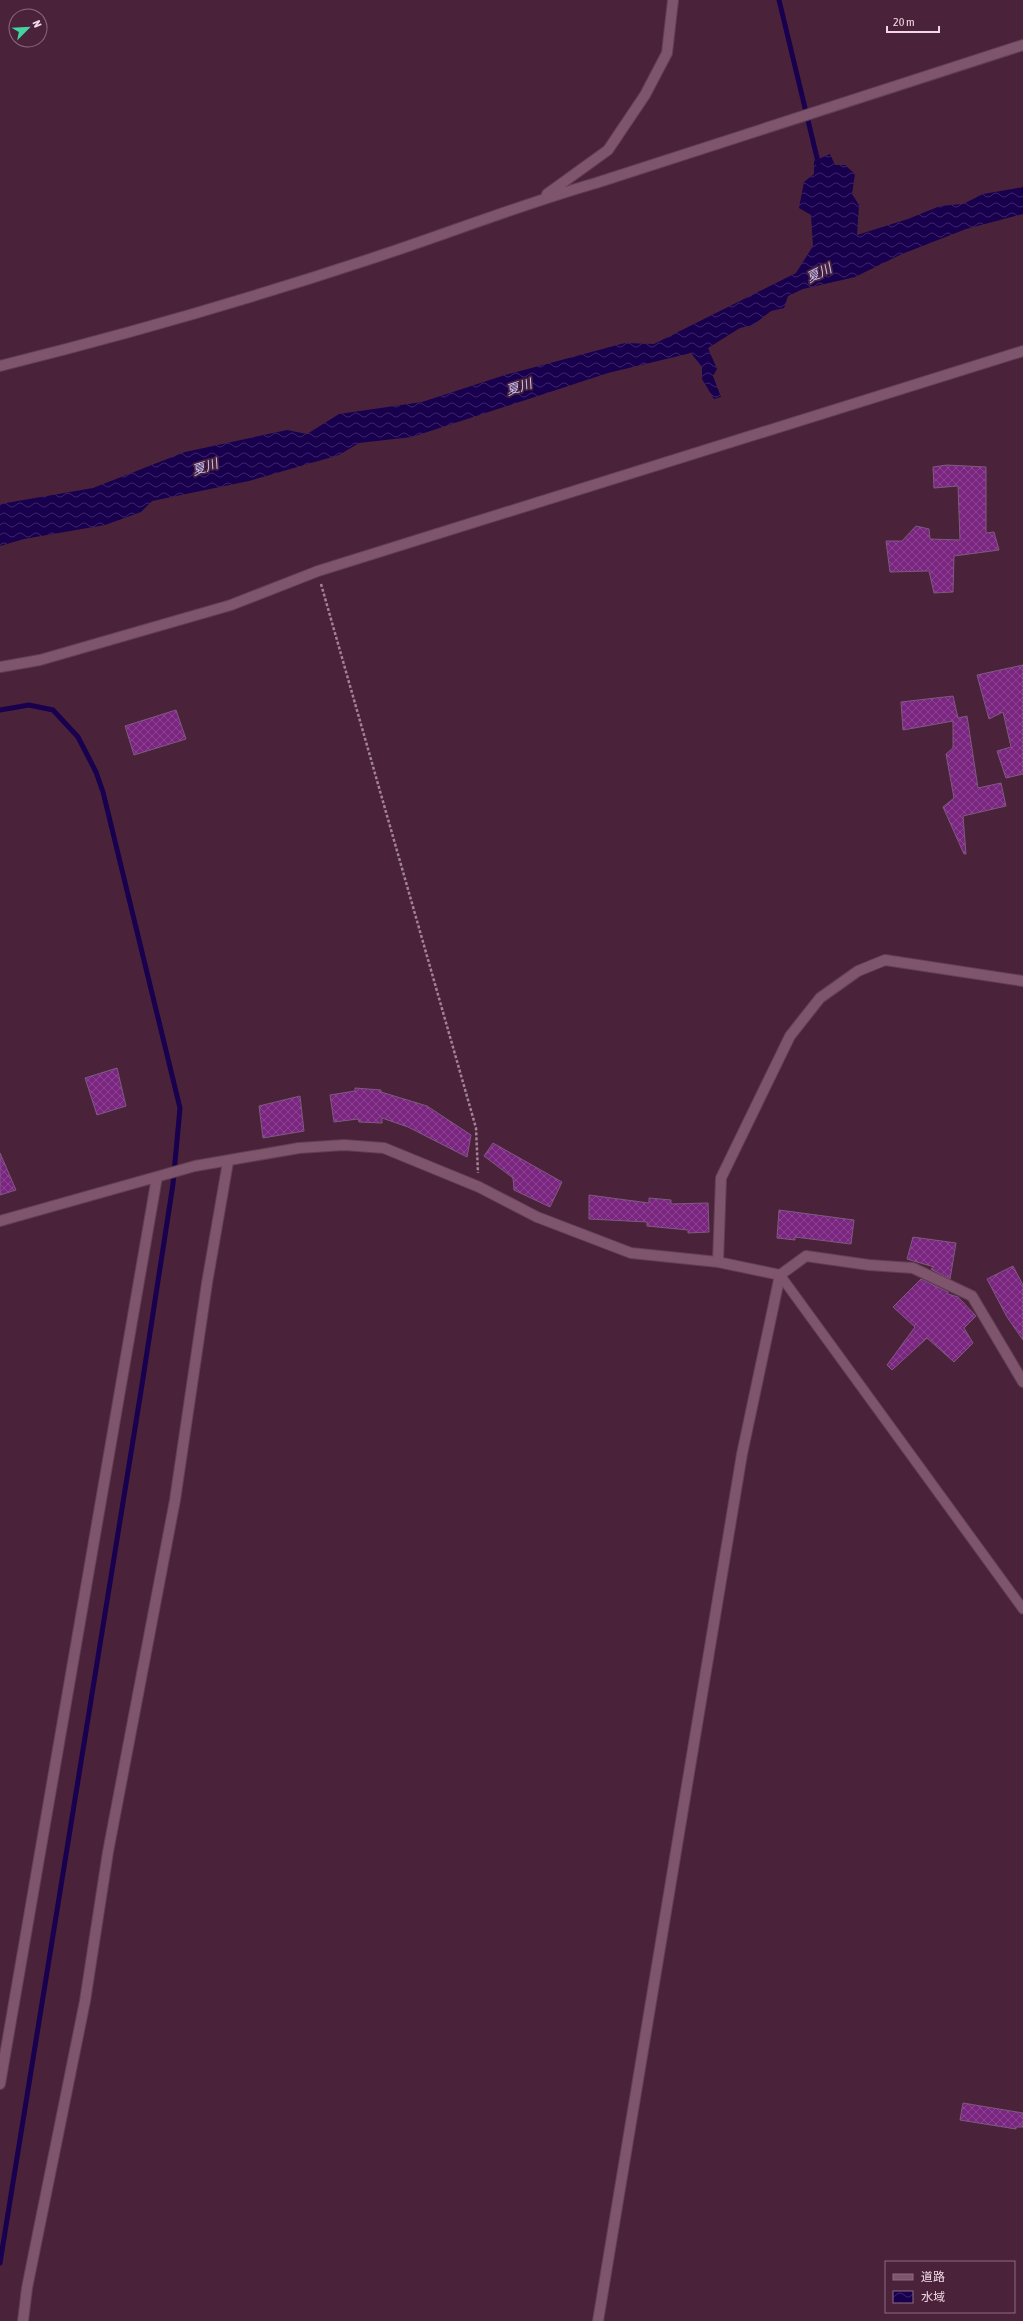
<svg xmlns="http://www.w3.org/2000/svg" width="1023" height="2321" viewBox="0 0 1023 2321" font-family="'Asap Condensed','Noto Sans JP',sans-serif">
  <defs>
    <pattern id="water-waves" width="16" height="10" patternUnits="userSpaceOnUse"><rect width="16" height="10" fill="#19004f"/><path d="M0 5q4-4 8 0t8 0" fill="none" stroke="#3b2468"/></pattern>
    <pattern id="building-cross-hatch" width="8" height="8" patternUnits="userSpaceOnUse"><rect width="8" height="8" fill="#7a2681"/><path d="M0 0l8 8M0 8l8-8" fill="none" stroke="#8d4593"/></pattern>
  </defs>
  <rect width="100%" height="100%" fill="#4a233a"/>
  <!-- water -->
  <path fill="url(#water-waves)" d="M830,154L835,165H845L855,174L852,194L859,205L857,235L908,219L940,206L963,204L983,194L1023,187V214L966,229L902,254L855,277L803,289L788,296L784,308L771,311L753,325L740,328L708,348L717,369L713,376L721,397L714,399L702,379V367L691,353L608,373L412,437L359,443L339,455L249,481L152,501L141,512L105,525L24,539L0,546V504L93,488L185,452L287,430L307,434L339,414L422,402L505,375L625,343L654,344L796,273L813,246L811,215L799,208L804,182L814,174V161Z"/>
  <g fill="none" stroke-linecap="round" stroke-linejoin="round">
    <!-- stream -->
    <path stroke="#19004f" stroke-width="5" d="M779,0L819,166
      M0,710L29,705L53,710L78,737L96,772L103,792L180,1108L173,1184L141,1391L0,2263"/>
  </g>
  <!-- building -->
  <path fill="url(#building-cross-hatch)" stroke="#7c5b7e" d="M947,465L986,467V533L994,532L999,550L954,556L953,592L934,593L929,571L890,572L886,541H902L916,526L929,529L930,539L960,540L958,486L934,488L933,467Z
    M1023,665V774L1006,778L997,751L1011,747L1003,712L989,719L977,675Z
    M953,696L958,718L967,716L978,788L1001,783L1006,806L963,816L966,854H964L943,807L954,798L946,754L953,748V721L903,730L901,702Z
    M176,710L186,739L134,755L125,726Z
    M117,1068L126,1106L97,1115L85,1078Z
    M355,1088L381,1090V1092L427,1106L471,1135L467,1157L408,1127L382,1118V1123L359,1122L358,1119L334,1122L330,1095L355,1091Z
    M300,1096L304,1131L263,1138L259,1106Z
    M493,1143L562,1182L550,1207L514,1190L513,1178L484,1156Z
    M0,1153L16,1190L0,1195Z
    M589,1195L649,1203V1198L671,1200V1204L708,1203L709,1232L688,1233V1230L647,1226V1222L589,1219Z
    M779,1210L854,1220L851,1244L795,1237V1240L777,1238Z
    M913,1237L956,1243L950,1279L931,1269L934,1267L907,1259Z
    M1013,1266L1023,1285V1340L1007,1317L987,1279Z
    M921,1279L948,1292V1294L958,1297L976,1316L964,1328L973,1343L954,1362L927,1338L892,1370L887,1365L915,1327L893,1307Z
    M963,2103L1023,2113V2127H1016V2129L960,2120Z"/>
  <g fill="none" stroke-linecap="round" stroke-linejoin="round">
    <!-- lane casing -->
    <g stroke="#614054" stroke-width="11">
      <path id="lane" d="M780,1275L1023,1609"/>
    </g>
    <!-- street casing -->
    <g stroke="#614054" stroke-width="12">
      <path id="street" d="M547,194L608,150L645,95L667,53L673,0
        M0,366C124,335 246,300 367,260C444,235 519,205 596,183L1023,45
        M0,667L40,660L231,605L318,571L1023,351
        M0,1221L195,1166L299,1148L344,1145L384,1148L479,1187L537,1217L631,1253L718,1262L780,1275
        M718,1262L721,1178L790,1036L820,998L858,971L885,960L1023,981
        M0,2084L157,1177
        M23,2321L27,2288L85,2001L108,1852L175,1500L207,1283L228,1162
        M598,2321L742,1454L780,1275L806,1256L869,1265L913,1268L972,1296L1023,1382"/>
    </g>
    <!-- path -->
    <path stroke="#a28294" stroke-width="2.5" stroke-dasharray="3 2" stroke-linecap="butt" d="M321,584L476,1128L478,1173"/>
    <!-- lane -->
    <use href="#lane" stroke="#7f546d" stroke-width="9"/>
    <!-- street -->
    <use href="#street" stroke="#7f546d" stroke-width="10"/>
  </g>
  <g text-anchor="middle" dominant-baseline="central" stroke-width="3.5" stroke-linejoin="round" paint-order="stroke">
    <!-- water labels -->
    <g font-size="13" font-style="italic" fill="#c3c3fa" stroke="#4a233a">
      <text transform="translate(819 273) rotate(-26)">夏川</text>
      <text transform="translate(519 387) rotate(-18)">夏川</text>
      <text transform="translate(205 467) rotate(-18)">夏川</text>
    </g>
  </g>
  <!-- legend -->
  <rect x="885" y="2261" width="130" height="52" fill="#4a233a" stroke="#8d6b7f"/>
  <rect x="893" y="2274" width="20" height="6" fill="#7f546d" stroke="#8d6b7f"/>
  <text x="921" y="2281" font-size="12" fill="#f2d8e6">道路</text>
  <rect x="893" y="2291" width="20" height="12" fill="url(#water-waves)" stroke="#8d6b7f"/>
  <text x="921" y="2301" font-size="12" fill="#f2d8e6">水域</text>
  <!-- north arrow -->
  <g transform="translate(28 28) rotate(66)"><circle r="19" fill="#4a233a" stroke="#8d6b7f"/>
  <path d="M0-3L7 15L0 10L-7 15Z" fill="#43d4a0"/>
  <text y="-6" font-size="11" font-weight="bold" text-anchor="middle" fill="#f2d8e6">N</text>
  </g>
  <!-- scale -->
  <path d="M887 26v6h52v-6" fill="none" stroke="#f2d8e6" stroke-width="2"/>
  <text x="893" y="26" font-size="12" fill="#f2d8e6" stroke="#4a233a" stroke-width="3" paint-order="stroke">20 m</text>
</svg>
